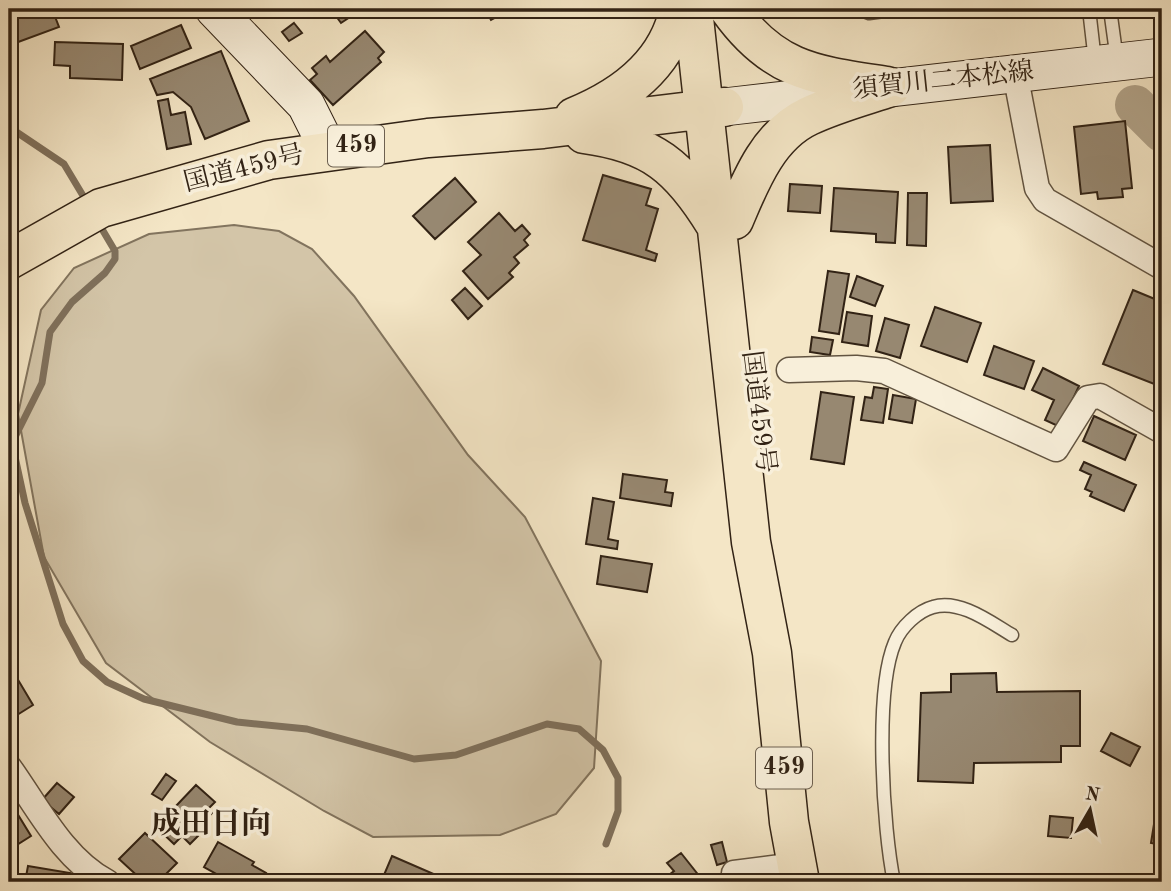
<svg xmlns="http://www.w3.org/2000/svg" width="1171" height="891" viewBox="0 0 1171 891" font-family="'Old Standard TT','Noto Serif JP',serif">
  <rect width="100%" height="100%" fill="#f4e6c6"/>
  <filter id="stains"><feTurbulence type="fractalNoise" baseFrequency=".00286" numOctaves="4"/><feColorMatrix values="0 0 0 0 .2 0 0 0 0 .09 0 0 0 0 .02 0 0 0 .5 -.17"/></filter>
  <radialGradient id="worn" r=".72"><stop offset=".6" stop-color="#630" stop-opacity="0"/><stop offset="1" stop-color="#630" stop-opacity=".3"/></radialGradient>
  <!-- green -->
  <path fill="#d3c5a8" stroke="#82745e" stroke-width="2" d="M234,225L279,231L312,249L354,296L468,455L525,517L601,661L594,768L556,814L500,835L373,837L324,811L210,742L106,663L44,557L18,414L41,310L74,268L149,234Z"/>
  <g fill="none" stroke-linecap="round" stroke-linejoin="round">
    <!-- stream -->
    <path stroke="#7f705b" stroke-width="7" d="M9,127L64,164L88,204
      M99,224L115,251V259L105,273L72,302L50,332L42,383L12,443L25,503L63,624L83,661L107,682L144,699L237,722L307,729L414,759L456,755L547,724L579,729L603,750L618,778V811L606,844"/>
    <!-- river -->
    <path stroke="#b2a48a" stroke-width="40" d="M1135,105L1162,132"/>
  </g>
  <!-- building -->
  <path fill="#978871" stroke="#322315" stroke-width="2" d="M9,9H52L59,27L10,45Z
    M331,9H348L353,15L341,23Z
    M485,9H511L491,20Z
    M294,23L302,33L289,41L282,32Z
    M181,25L191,48L140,69L131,46Z
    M365,31L384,52L378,58L381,62L333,105L310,80L317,74L312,68L326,56L330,62Z
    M55,42L123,44L122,80L70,78V66L54,65Z
    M221,51L249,121L205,139L191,107L173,92L157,95L150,79Z
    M168,99L171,115L185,112L191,144L167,149L158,101Z
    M1125,121L1132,188L1122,189L1123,197L1098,199L1097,192L1081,194L1074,127Z
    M990,145L993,201L951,203L948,147Z
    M603,175L651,189L646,205L658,209L646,250L657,254L655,261L583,240Z
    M455,178L476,202L435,239L413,216Z
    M790,184L822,186L820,213L788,211Z
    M834,188L898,192L895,243L876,242V234L831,231Z
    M908,193H927L926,246L907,245Z
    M499,213L515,231L522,225L530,234L524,240L528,245L514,257L519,263L509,273L513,277L488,299L463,271L481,255L468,242Z
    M828,271L849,274L839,334L819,331Z
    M857,276L883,286L875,306L850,297Z
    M465,288L482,306L468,319L452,300Z
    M1133,290L1162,302V387L1103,364Z
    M935,307L981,323L967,362L921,346Z
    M847,312L872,316L868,346L842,342Z
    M885,318L909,325L900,358L876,351Z
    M812,337L833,340L830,355L810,352Z
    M994,346L1034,361L1024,389L984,375Z
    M1043,368L1079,386L1060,427L1045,420L1054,400L1032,390Z
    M874,387L888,389L883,423L861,420L865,397L872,398Z
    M821,392L854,397L844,464L811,459Z
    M893,395L916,399L912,423L889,419Z
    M1094,416L1136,435L1125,460L1083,441Z
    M1084,462L1136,485L1124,511L1090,496L1092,492L1085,489L1091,475L1080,470Z
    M623,474L667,480L665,492L673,493L671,506L620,498Z
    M593,498L614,502L608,539L618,541L617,549L586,544Z
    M601,556L652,564L647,592L597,584Z
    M996,673L997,692L1080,691V746H1061V762L974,763L973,783L918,781L921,693L951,692V674Z
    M9,676L12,681L17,678L33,705L9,720Z
    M1111,733L1140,747L1130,766L1101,751Z
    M166,774L176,781L162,800L152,794Z
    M57,783L74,797L59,814L42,800Z
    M196,785L215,802L208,809L212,813L194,832L198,836L190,844L182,836L174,844L156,827Z
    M9,800L31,836L15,846L9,836Z
    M1050,816L1073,818L1071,838L1048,836Z
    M1154,824L1162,825V845L1151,843Z
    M145,833L177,863L158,882H144L119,859Z
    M218,842L254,862L252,865L266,873L261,882H226L227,880L204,867Z
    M722,842L727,862L717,865L711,845Z
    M681,853L700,877L693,882H660L674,871L667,863Z
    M392,856L436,875L433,882H381Z
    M28,866L70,873L68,882H25Z"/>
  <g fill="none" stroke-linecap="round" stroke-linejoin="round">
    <!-- lane casing -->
    <g stroke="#625441" stroke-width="15">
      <path id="lane" d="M859,9L869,13L899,9
        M1089,9L1095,61
        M1110,9L1117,60
        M894,882C883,829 874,691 895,642C901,627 918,611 933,607C960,599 990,622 1012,635"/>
    </g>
    <!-- street casing -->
    <g stroke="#625441" stroke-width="27">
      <path id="street" d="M1015,73L1037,188L1045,200L1162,267
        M789,370L856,368L884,371L1056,449L1088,398L1100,396L1162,431
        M9,767C37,806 63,859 107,882
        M734,873L796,865"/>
    </g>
    <!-- secondary casing -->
    <g stroke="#322315" stroke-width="39">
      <path id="secondary" d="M214,9L306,105L328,149
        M724,107L1162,57"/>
    </g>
    <!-- highway casing -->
    <g stroke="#322315" stroke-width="41">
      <path id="highway" d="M693,9L751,542L772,653L789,822L800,882
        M729,9C774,72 815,75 887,86
        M574,117C623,97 668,64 679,9
        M584,134C652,143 680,167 715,224
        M734,220C750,182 768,135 809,116C834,104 864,96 891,87
        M9,260L101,208L269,160L428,138L543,129L724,107"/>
    </g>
    <!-- lane -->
    <use href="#lane" stroke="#f8efda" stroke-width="12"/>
    <!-- street -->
    <use href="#street" stroke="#f8efda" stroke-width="24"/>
    <!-- secondary -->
    <use href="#secondary" stroke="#f8efda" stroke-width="37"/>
    <!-- highway -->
    <use href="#highway" stroke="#f4e6c6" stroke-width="38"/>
  </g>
  <g text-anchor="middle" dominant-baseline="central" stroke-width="7" stroke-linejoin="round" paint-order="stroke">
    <!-- shield labels -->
    <g fill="#f8efda" stroke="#6d6050" stroke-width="2">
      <rect x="328" y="125.5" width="56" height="41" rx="5"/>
      <rect x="756" y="747.5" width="56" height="41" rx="5"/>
    </g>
    <g font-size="24" font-weight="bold" fill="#322315">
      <text x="356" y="146">459</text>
      <text x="784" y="768">459</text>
    </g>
    <!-- street labels -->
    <g font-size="26" fill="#322315" stroke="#f8efda">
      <text transform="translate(943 81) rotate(-6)">須賀川二本松線</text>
      <text transform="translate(244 169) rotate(-14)">国道459号</text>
      <text transform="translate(758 412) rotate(83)">国道459号</text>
    </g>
    <!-- quarter labels -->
    <g font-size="30" font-weight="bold" fill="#322315" stroke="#f8efda">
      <text x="211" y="825">成田日向</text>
    </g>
  </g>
  <!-- margin -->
  <rect width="1171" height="891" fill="none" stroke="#f4e6c6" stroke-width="35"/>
  <rect x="10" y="10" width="1150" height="870" fill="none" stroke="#322315" stroke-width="3.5"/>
  <rect x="18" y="18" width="1136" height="856" fill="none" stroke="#322315" stroke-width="2"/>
  <!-- north arrow -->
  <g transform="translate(1090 810) rotate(9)" stroke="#f8efda" stroke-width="5" paint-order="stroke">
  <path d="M0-5L12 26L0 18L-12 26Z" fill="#322315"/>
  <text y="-10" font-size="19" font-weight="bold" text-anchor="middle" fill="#322315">N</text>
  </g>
  <rect width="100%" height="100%" filter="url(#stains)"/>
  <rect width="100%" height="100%" fill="url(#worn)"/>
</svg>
